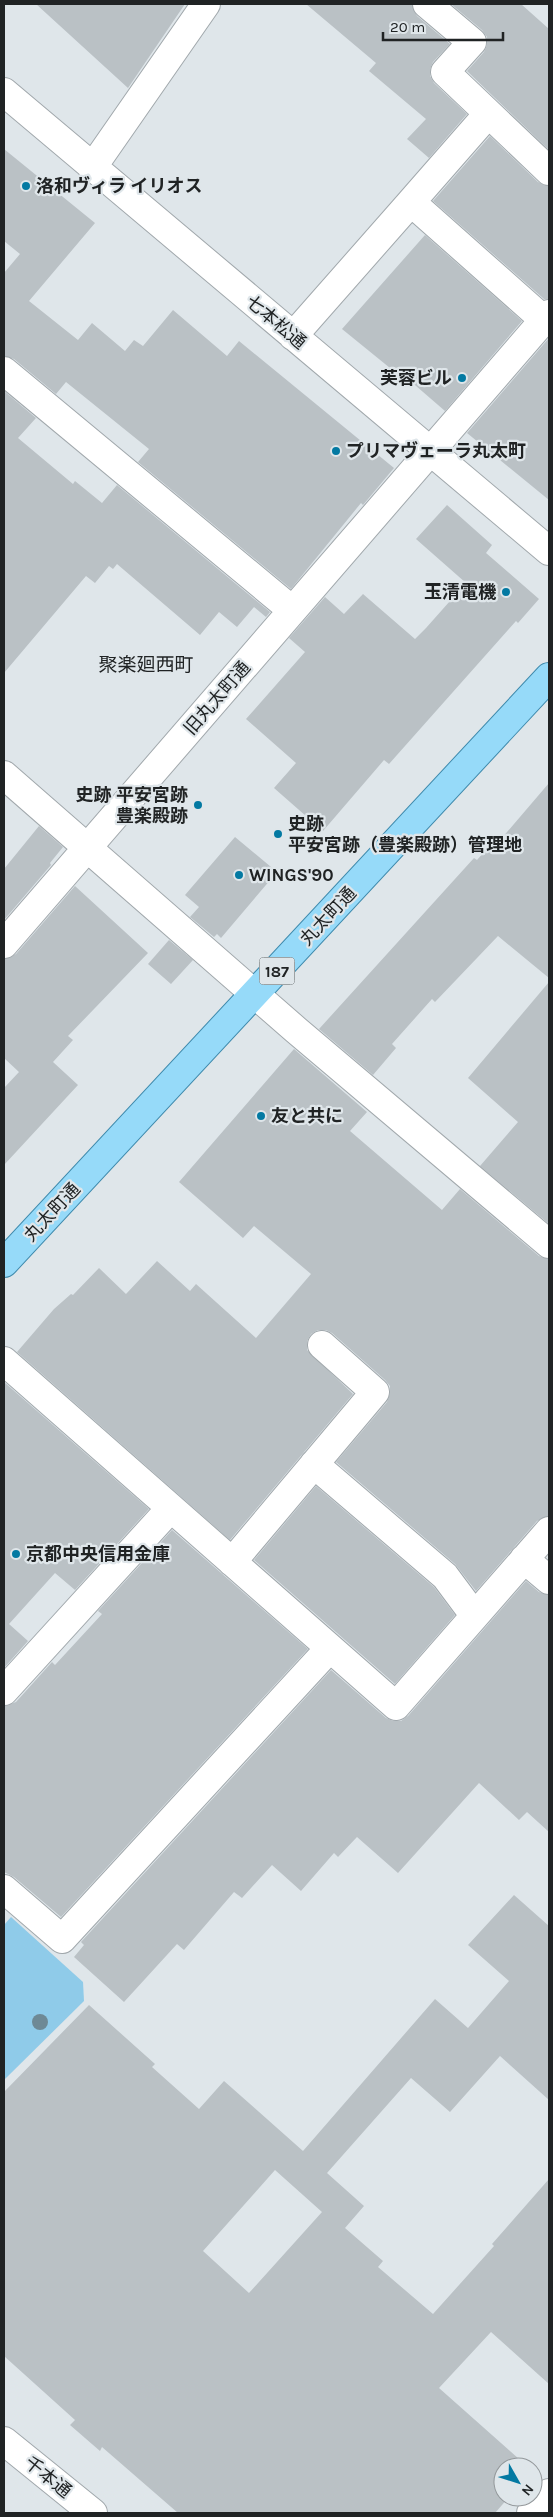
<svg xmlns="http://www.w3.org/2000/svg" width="553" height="2517" viewBox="0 0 553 2517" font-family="Karla,'Noto Sans JP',sans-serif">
  <rect width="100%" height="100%" fill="#dfe6ea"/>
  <!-- green -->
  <path fill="#8fcbe9" d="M11,1917L83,1982L84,2001L4,2080V1925Z"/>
  <!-- building -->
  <path fill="#bac1c5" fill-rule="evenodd" d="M36,4H185L128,88Z
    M306,4H412L417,16L450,44L433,62L430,69V76L434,83L467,114L429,158L407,139L426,119L369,71L376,63Z
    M451,4H521L549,29V150L467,71L484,52L487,45V37L482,30Z
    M490,136L538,182L549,186V299H544L433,201Z
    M4,149L95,223L29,301L78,340L92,323L125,351L134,340L143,346L173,310L227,356L239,341L394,468L363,505L361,503L291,589L138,462L149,449L66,382L56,394L14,359L4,356V273L20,254L4,241Z
    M425,235L522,321L445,411L408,379L406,381L342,329Z
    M549,338V500L467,433Z
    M4,391L36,418L18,438L73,484L75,481L102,503L117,485L270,612L266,617L254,607L237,627L219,612L200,635L117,564L113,569L109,566L95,583L86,576L4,673Z
    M447,505L492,545L486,553L539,599L518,623L516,621L389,764L384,760L323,831L274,788L296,763L246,719L305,652L289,638L325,597L344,614L363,594L415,639L426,628L466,583L416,539Z
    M549,783V978L498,936L435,1002L432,999L392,1044L396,1048L373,1075L319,1029L474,858L477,860L493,842L496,845Z
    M39,826L63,847L50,863L51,865L4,920V869Z
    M235,837L277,872L221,938L217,934L214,937L190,917L199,907L185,895Z
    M75,886L148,953L68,1036L73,1040L53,1062L78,1085L4,1165V1088L19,1072L4,1058V959L16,954Z
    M169,940L193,960L171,984L148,964Z
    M549,982V1224L480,1166L518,1122L468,1078Z
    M294,1049L367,1112L350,1131L442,1210L460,1189L539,1256L549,1259V1516L537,1521L476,1591L455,1564L336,1462L387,1402L390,1394V1386L385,1380L332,1333L326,1330H318L311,1334L307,1341V1350L353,1394L230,1540L17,1352L54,1309L71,1294L73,1295L99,1268L126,1294L157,1261L190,1291L196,1284L256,1338L311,1274L254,1226L243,1238L179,1182Z
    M4,1382L149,1509L75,1590L55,1573L9,1624L28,1641L4,1668Z
    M316,1486L434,1587L455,1615L395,1684L254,1560Z
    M172,1530L308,1649L61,1917L14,1877L4,1872V1706L16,1702L52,1662L55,1665L102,1614L98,1611Z
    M526,1581L539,1592L549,1595V1832L527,1812L519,1820L479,1783L398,1873L357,1837L338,1857L334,1853L301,1891L272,1865L242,1898L234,1892L184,1950L177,1944L124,2002L74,1957L84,1945L81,1942L331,1670L386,1718L393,1721H401L408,1716Z
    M514,1895L549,1926V2100L500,2056L450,2112L411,2078L327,2173L364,2206L345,2228L383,2261L378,2267L433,2314L494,2246L492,2244L549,2179V2384L491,2332L439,2388L528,2467H503V2497H509L495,2513H178L102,2447L100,2451L70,2425L75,2420L4,2356V2092L89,2005L155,2064L152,2067L199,2109L224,2081L303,2151L435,1999L468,2028L509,1981L468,1945ZM275,2170L322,2212L249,2293L203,2251Z"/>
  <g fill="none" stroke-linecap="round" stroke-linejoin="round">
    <!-- minor casing -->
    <g stroke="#a1a8ac" stroke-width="30">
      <path id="minor" d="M427,4L472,42L445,72L549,171
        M4,92L549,551
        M488,114L411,202L544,320
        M92,168L206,4
        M293,336L411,202
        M4,371L292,610
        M4,775L296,1030L549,1244
        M4,944L549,314
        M4,1361L396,1706L549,1531
        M314,1464L445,1576L474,1615
        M524,1559L549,1580
        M232,1562L375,1392L322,1345
        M4,1691L170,1509
        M4,1889L62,1939L330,1648
        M4,2441L93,2513
        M531,2513L549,2493"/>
    </g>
    <!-- major casing -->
    <g stroke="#3f8aac" stroke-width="30">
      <path id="major" d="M4,1263L549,677"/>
    </g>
    <!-- minor -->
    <use href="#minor" stroke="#fff" stroke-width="28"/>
    <!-- major -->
    <use href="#major" stroke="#96daf9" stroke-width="28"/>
  </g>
  <!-- trees -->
  <circle fill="#6e8995" cx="40" cy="2022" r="8"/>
  <!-- markers -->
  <g fill="#0379a2" stroke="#dfe6ea" stroke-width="2">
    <circle cx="26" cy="186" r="5"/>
    <circle cx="462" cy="378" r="5"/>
    <circle cx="336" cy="451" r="5"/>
    <circle cx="506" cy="592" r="5"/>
    <circle cx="198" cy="805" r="5"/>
    <circle cx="278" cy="834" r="5"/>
    <circle cx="239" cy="875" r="5"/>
    <circle cx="261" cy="1116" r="5"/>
    <circle cx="16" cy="1554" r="5"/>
  </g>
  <g text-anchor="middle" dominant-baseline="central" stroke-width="4.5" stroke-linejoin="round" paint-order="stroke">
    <!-- shield labels -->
    <rect fill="#dfe6ea" stroke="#595e5f" stroke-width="1" x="259.5" y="957.5" width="35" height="27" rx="4"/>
    <g font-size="16" font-weight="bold" fill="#202324">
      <text x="277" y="971">187</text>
    </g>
    <!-- poi labels -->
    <g font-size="18" font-weight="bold" fill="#202324" stroke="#dfe6ea" text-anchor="start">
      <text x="36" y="186">洛和ヴィラ イリオス</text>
      <text x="452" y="378" text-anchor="end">芙蓉ビル</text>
      <text x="346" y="451">プリマヴェーラ丸太町</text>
      <text x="496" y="592" text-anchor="end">玉清電機</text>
      <text x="188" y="795" text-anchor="end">史跡 平安宮跡<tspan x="188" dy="21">豊楽殿跡</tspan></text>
      <text x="288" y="824">史跡<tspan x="288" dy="21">平安宮跡（豊楽殿跡）管理地</tspan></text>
      <text x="249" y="875">WINGS'90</text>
      <text x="271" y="1116">友と共に</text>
      <text x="26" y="1554">京都中央信用金庫</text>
    </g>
    <!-- street labels -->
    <g font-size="18" fill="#202324" stroke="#dfe6ea">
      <text transform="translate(276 322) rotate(40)">七本松通</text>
      <text transform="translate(217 698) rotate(-49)">旧丸太町通</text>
      <text transform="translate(328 916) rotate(-47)">丸太町通</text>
      <text transform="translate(52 1212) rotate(-47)">丸太町通</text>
      <text transform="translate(48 2477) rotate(39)">千本通</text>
    </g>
    <!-- neighbourhood labels -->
    <g font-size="19" fill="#202324" stroke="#dfe6ea">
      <text x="146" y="665">聚楽廻西町</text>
    </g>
  </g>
  <!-- border -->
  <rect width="553" height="2517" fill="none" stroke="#202324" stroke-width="10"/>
  <!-- north arrow -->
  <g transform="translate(518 2482) rotate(129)"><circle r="24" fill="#dfe6ea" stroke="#93989b"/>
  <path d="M0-4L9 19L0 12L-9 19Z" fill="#0379a2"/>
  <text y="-8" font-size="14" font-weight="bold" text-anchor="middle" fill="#202324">N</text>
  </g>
  <!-- scale -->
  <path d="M383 32v8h120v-8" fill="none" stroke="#202324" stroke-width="2.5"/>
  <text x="390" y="32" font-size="15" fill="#202324" stroke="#dfe6ea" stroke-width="4" paint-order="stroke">20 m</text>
</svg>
